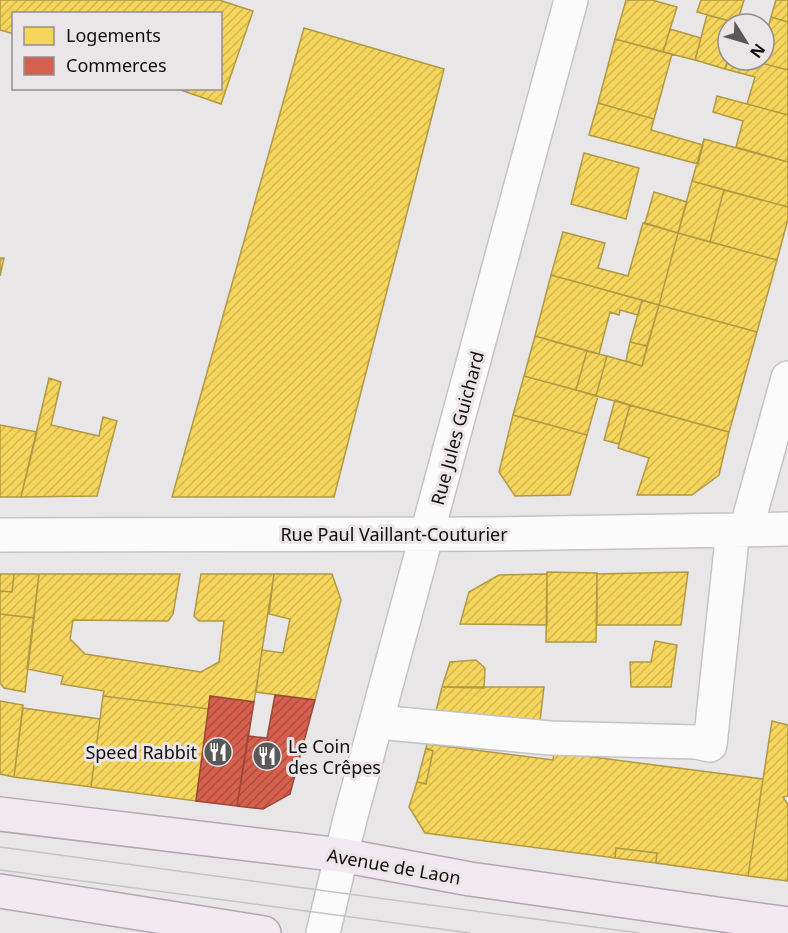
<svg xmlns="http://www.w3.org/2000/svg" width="788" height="933" viewBox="0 0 788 933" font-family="'Noto Sans',sans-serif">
  <defs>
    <pattern id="homes-hatch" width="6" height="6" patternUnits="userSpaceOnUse" patternTransform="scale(1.5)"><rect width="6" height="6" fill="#f6d55c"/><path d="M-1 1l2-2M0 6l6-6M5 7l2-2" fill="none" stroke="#d2b64f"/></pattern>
    <pattern id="shops-hatch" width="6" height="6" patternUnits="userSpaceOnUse" patternTransform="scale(1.5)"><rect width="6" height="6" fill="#d6604d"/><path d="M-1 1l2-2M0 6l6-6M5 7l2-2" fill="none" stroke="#ac4e3e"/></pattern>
  </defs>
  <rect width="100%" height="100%" fill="#e9e6e7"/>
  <!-- homes -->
  <path fill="url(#homes-hatch)" stroke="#b09944" stroke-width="1.5" d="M0,0H219L253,11L221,104L175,88H220V14H14V34L0,30Z
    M626,0H652L677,7L663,52L615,39Z
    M701,0H744L737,23L697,12Z
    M776,0H788V22L771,17Z
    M707,15L737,23L728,24V60L725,69L695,60Z
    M771,17L788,22V70L750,60H764V44Z
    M304,28L444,69L334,497H172Z
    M670,29L701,38L695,60L663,52Z
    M615,39L672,54L654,119L598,103Z
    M728,60H750L788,70V115L747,104L755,77L725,69Z
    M717,96L788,115V162L736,147L743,121L713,112Z
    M598,103L654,119L651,130L703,145L698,164L589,135Z
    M704,139L788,162V207L692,181Z
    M584,153L639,168L626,219L571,204Z
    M692,181L724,190L710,242L678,233Z
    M724,190L788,207V219L777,260L710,242Z
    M654,192L687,202L678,233L645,223Z
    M643,223L678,233L659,305L551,275L563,232L605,243L598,268L628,276Z
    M678,233L777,260L757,332L659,305Z
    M0,258H4L0,276Z
    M551,275L642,300L638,315L620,310L619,315L610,312L599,354L535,336Z
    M642,300L659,305L647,346L630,342Z
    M659,305L757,332L729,432L596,396L607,356L642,366Z
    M535,336L587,351L576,390L524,376Z
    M630,342L647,346L642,366L626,361Z
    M587,351L607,356L596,396L576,390Z
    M524,376L598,396L587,435L513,415Z
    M49,378L61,382L51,425L99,436L103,417L117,421L97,496L21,497Z
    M615,400L630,405L619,444L604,440Z
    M630,405L729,432L719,475L692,495H637L649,458L618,448Z
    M513,415L587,435L570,495L515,496L499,472Z
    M0,425L37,432L21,497H0Z
    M547,572L597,573L596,642H546Z
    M688,572L681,625H597V574Z
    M0,574H14L12,592L0,591Z
    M14,574H39L34,618L0,614V591L12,592Z
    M39,574H180L173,614L168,621L73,620L70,639L85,654L201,672L219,662L224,621H199L194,616L201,574H274L254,702L210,696L209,709L103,696L104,691L61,684L63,676L27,669Z
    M274,574H332L341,600L315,700L256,692L262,650L283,653L290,619L269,614Z
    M547,574V625L460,624L469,592L499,575Z
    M0,614L34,618L25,692L4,688L0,683Z
    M655,641L677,645L671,687H631L630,662H651Z
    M476,660L485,668L484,688L442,687L450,662Z
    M442,687H544L539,729L435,715Z
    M103,696L209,709L196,801L91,787Z
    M0,701L23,705L14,777L0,774Z
    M23,708L100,719L91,787L14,777Z
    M772,721L788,725V796L783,797L788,805V881L748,876Z
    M427,744L553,760L554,752L763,779L748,876L656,863L657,853L616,848L615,858L425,833L409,807L417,782L426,784L433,751L426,748Z
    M426,748L433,751L426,784L417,782Z
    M616,848L657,853L656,863L615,858Z"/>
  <!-- shops -->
  <path fill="url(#shops-hatch)" stroke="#9a473a" stroke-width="1.5" d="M275,695L315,700L290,794L263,809L237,806L248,736L267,738Z
    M210,696L254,702L237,806L196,801Z"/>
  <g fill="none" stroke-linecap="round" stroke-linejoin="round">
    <!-- minor casing -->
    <g stroke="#c5c3c4" stroke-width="36">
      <path id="minor" d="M746,530L788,378
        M0,535L491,534L788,529
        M377,722L550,738L696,742L710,745L733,530
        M323,933L350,819L571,0"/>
    </g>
    <!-- major casing -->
    <g stroke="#b4a6b1" stroke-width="36">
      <path id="major" d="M0,814L341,855L470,879L788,924
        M0,891L264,933"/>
    </g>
    <!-- minor -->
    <use href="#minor" stroke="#fcfbfb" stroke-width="33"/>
    <!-- major -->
    <use href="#major" stroke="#f1e9f0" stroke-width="33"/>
    <!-- tram -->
    <path stroke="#c4c4c4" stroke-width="1.5" d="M0,847L639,933
      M0,870L470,933"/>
  </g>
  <!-- icons -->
  <defs>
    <g id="restaurant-disc" transform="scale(1.5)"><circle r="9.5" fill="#5b5859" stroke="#eae5e6"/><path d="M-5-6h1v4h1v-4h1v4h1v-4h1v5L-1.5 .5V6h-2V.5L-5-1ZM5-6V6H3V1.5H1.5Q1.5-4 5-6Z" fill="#fff"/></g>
  </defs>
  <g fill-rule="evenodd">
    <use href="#restaurant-disc" x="218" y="752"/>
    <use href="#restaurant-disc" x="267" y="756"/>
  </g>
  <g text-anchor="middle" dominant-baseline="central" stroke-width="6" stroke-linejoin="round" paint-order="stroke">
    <!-- street labels -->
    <g font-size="18" fill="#0e0c0c" stroke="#eae5e6">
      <text transform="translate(457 428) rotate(-75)">Rue Jules Guichard</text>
      <text x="394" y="534">Rue Paul Vaillant-Couturier</text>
      <text transform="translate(394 866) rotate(10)">Avenue de Laon</text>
    </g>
    <!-- poi labels -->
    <g font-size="18" fill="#0e0c0c" stroke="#eae5e6" text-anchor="start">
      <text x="288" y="746">Le Coin<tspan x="288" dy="21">des Crêpes</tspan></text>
      <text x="197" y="752" text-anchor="end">Speed Rabbit</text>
    </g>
  </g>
  <!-- legend -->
  <rect x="12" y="12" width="210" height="78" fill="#eae5e6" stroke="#928e8f" stroke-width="1.5"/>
  <rect x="24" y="27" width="30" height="18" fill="#f6d55c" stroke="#928e8f" stroke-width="1.5"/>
  <text x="66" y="42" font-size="18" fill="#0e0c0c">Logements</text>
  <rect x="24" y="57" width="30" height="18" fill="#d6604d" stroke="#928e8f" stroke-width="1.5"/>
  <text x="66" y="72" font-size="18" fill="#0e0c0c">Commerces</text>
  <!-- north arrow -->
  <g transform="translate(746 42) rotate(127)"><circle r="28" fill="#eae5e6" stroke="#928e8f" stroke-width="1.5"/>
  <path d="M0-4.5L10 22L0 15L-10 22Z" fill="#5b5859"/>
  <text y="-9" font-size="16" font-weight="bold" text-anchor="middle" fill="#0e0c0c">N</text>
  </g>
</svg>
